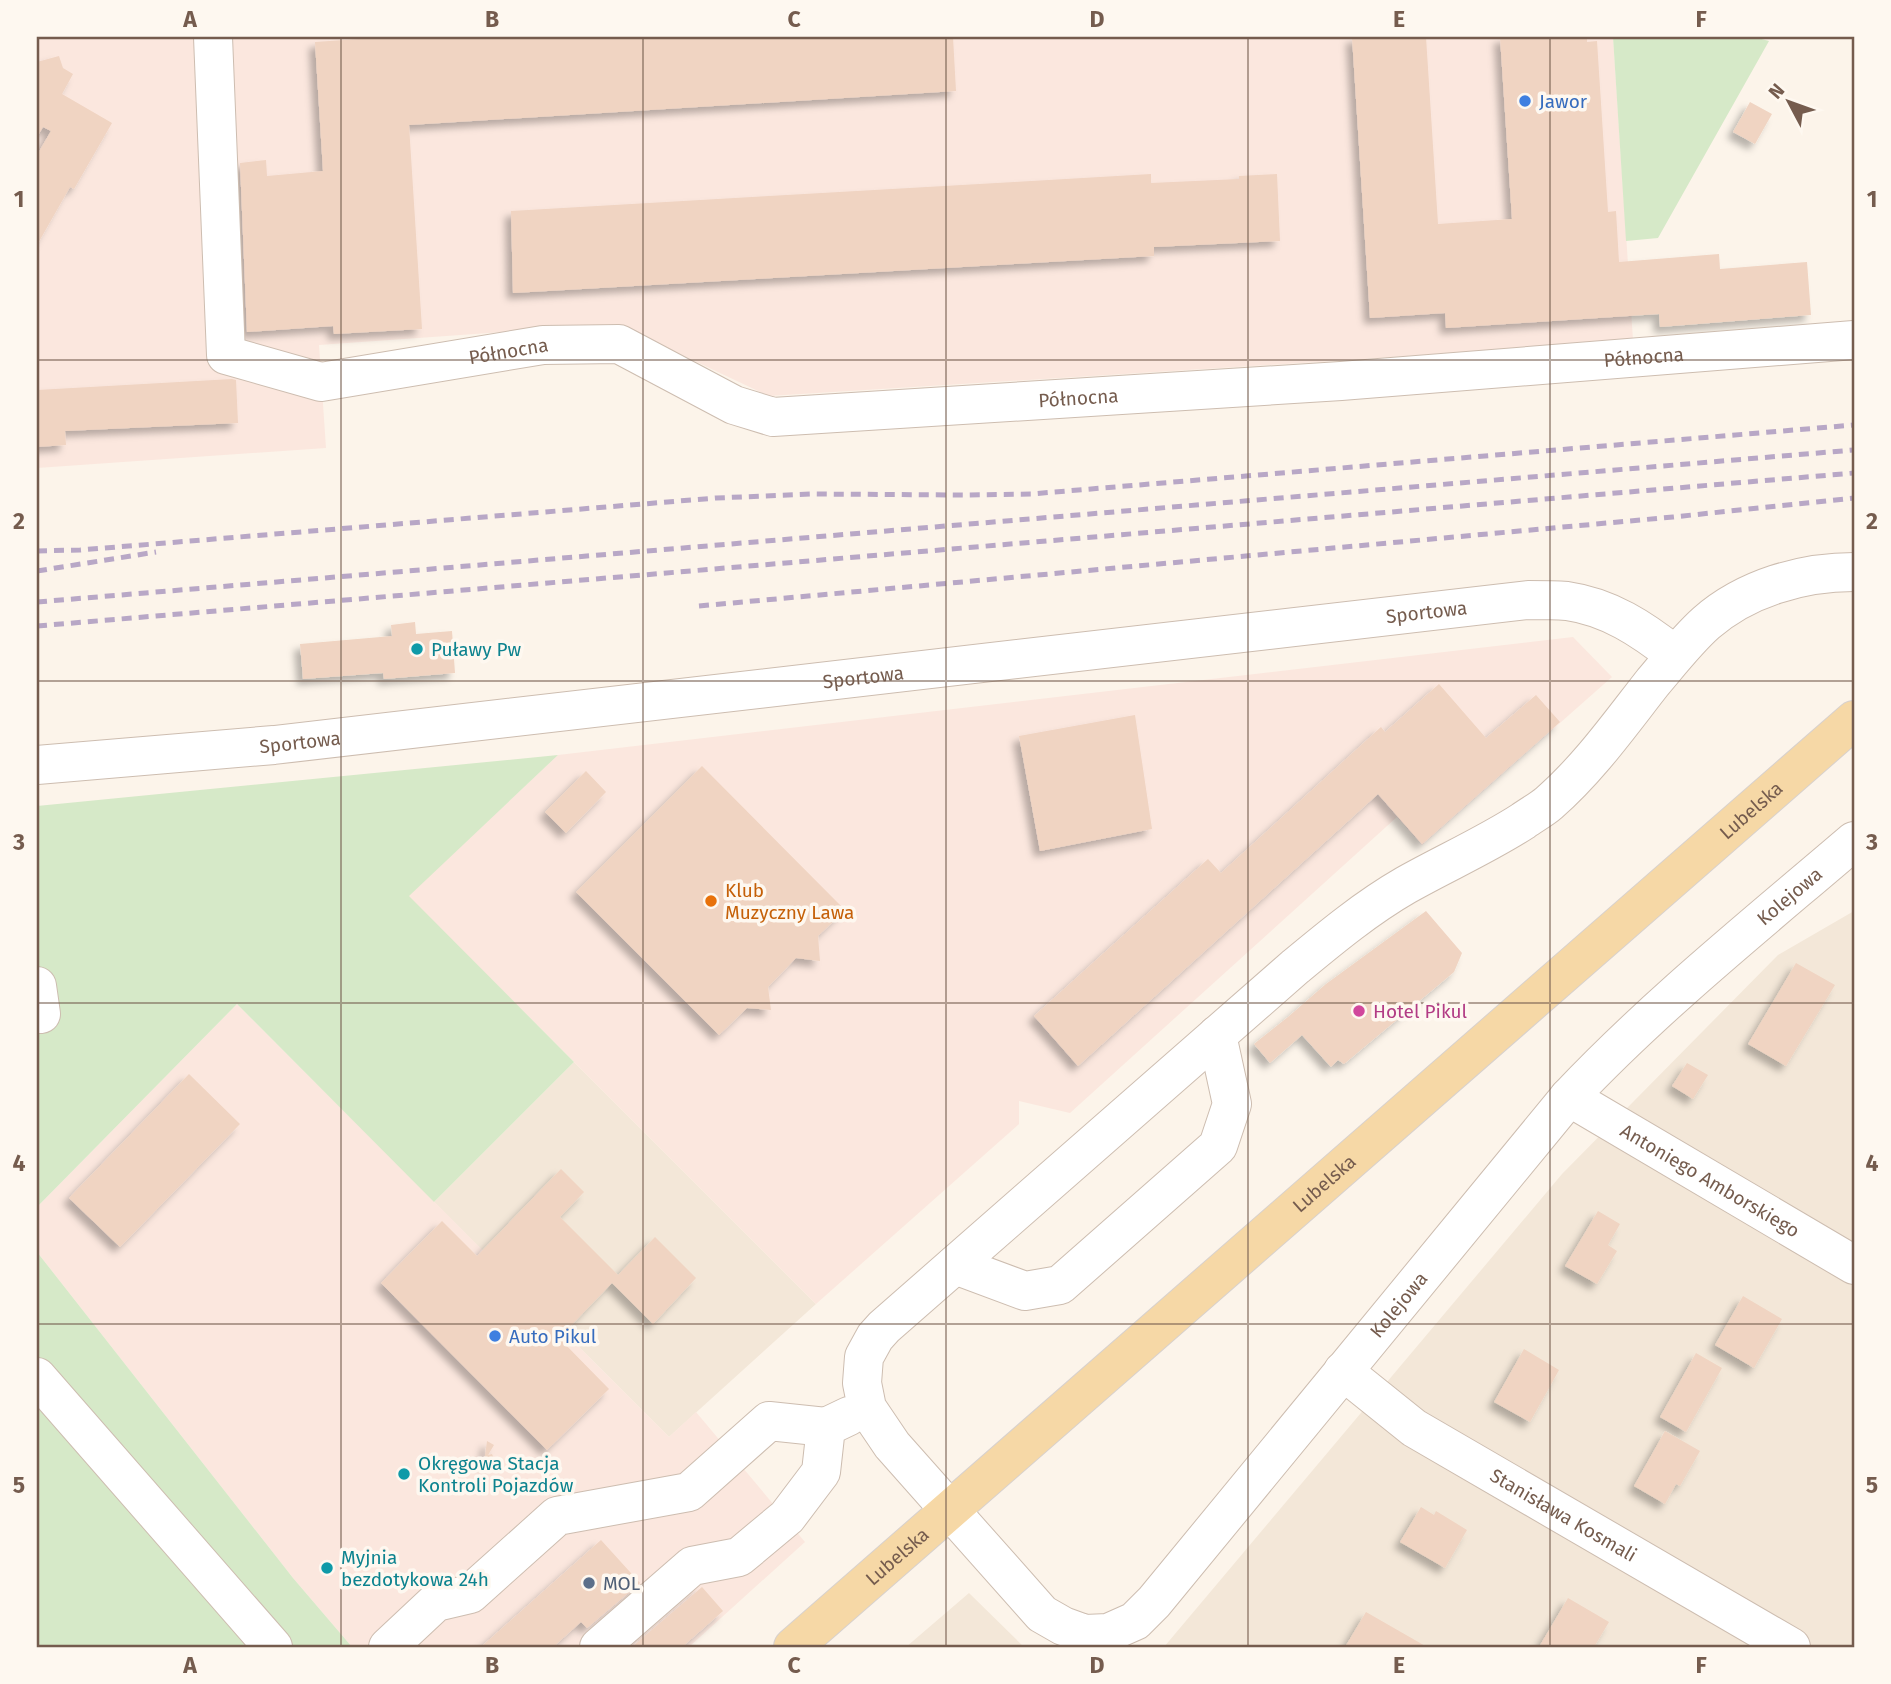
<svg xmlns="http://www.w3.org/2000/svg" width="1891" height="1684" viewBox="0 0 1891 1684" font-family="'Fira Sans',sans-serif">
  <defs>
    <filter id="shadow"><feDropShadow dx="-6" dy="6" stdDeviation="3.5" flood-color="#0004"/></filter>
  </defs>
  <rect width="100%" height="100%" fill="#fcf4ea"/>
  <!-- residential -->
  <path fill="#f3e7d8" d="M1854,911V1647H1164L1562,1174L1778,955Z
    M574,1062L816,1304L669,1437L434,1202Z
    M969,1593L1024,1647H906Z"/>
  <!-- commercial -->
  <path fill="#fbe7de" d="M37,37H1613L1633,340L1350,360L769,396L616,324L319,345L326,448L37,468Z
    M1573,637L1612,677L1422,845L1397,817L1070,1113L1019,1101V1124L816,1304L408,896L558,755Z
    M237,1004L669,1437L696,1412L805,1542L689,1647H352L293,1578L37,1252V1207Z"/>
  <!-- green -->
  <path fill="#d6e9c8" d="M1613,37H1754L1769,41L1658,238L1626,241Z
    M558,755L409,896L574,1062L434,1202L237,1004L37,1207V806Z
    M37,1252L293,1578L352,1647H37Z"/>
  <!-- building -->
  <path fill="#f0d4c2" filter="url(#shadow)" d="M388,37H953L956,91L409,125L422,329L334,334L333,326L247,332L240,163L266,160L267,176L323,171L315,42Z
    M1352,37H1426L1438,224L1512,219L1500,37H1587V42L1597,41L1608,212L1616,211L1619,262L1719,254L1720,269L1807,262L1811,315L1660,327L1659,314L1446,328L1445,313L1370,318Z
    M59,56L63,68L73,74L62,94L112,123L74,189L70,187L37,245V155L51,131L43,127L37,137V62Z
    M1750,102L1772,114L1755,144L1733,132Z
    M1151,174V183L1239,179V176L1277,174L1280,241L1154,247V256L513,293L511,211Z
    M232,379L236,380L238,423L65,431L66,445L37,447V390Z
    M415,622L416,634L452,631L455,673L384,679L383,673L303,679L300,644L392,636L391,625Z
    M1439,684L1486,738L1536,695L1560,722L1422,844L1378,794L1078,1066L1034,1016L1208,859L1221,873L1381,727L1385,732Z
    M1135,715L1152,829L1040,851L1019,736Z
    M702,766L845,910L818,936L820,961L796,958L768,987L771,1010L747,1008L719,1035L576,892Z
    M586,771L606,792L566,833L545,812Z
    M1426,911L1462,953L1454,972L1344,1064L1338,1060L1331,1067L1302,1035L1270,1063L1254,1044L1288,1017L1326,984Z
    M1796,963L1835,985L1786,1066L1748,1044Z
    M1687,1063L1708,1075L1693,1099L1672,1086Z
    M189,1074L240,1124L120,1247L69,1198Z
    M561,1169L584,1192L560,1217L618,1275L655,1237L696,1278L653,1324L612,1283L559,1338L609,1389L547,1450L381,1283L442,1221L477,1256Z
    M1598,1211L1620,1224L1608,1245L1617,1251L1597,1284L1565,1266Z
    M1743,1296L1782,1319L1754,1368L1715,1345Z
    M1524,1349L1559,1370L1530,1422L1494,1402Z
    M1696,1353L1722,1368L1686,1432L1660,1417Z
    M1665,1431L1700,1451L1680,1486L1676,1484L1665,1504L1634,1486Z
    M487,1441L494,1445L488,1455L492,1454L494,1459L490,1464L484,1463Z
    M1421,1507L1434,1515L1436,1511L1467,1530L1445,1568L1400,1542Z
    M601,1540L640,1583L587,1628L581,1622L553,1647H481Z
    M702,1587L723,1611L682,1647H632Z
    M1568,1598L1609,1622L1594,1647H1539Z
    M1366,1612L1427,1647H1345Z"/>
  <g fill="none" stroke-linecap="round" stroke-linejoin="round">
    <!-- minor casing -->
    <g stroke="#cdbdb0" stroke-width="40">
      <g id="minor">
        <path id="s1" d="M213,37L226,355L321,382L543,345L619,344L734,405L773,417L1341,381L1854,340"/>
        <path id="s2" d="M1854,572C1802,572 1746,588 1706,623C1687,640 1670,662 1653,682C1620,724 1589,768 1549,803C1541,810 1531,815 1523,821C1486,845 1445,863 1406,885C1366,908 1330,938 1295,967L884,1327L875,1337L864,1357L862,1383L867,1408L892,1445L1042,1614L1063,1626L1085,1634L1108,1633L1135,1621L1154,1602L1569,1097C1657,1004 1757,924 1854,841"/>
        <path id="s3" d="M37,765L274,745L1528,600C1541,600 1554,600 1567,601C1609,607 1642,629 1675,655"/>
        <path d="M37,986L41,1014"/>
        <path id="s4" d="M1569,1097L1854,1265"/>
        <path d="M955,1265L1025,1291L1060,1285L1218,1146L1232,1104L1217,1035"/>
        <path id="s5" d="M1343,1371L1414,1428L1791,1647"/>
        <path d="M37,1377L273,1647"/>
        <path d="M388,1647L436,1602L470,1594L557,1516L689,1492L769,1421L826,1427"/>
        <path d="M599,1647L692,1566L739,1557L787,1517L821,1472L826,1427L849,1416"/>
      </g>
    </g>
    <!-- major casing -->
    <g stroke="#d8d1cd" stroke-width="40">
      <g id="major">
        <path id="s6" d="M793,1647L1854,720"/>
      </g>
    </g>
    <!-- minor -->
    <use href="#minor" stroke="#fff" stroke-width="38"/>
    <!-- major -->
    <use href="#major" stroke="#f6d8a6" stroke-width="38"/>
    <!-- rail -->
    <path stroke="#b8a7c6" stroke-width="5" stroke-dasharray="10 7" stroke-linecap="butt" d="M37,551L80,550L716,498L812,494L964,495L1031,494L1854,425
      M37,571L156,552
      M37,602L1854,450
      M699,606L1673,517L1854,498
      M37,626L1854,473"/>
  </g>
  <!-- grid -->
  <path fill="none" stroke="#755c4e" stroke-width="2" stroke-opacity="0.55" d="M341,37V1647M643,37V1647M946,37V1647M1248,37V1647M1550,37V1647M37,360H1854M37,681H1854M37,1003H1854M37,1324H1854"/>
  <!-- markers -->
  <g fill="#3f7fe0" stroke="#fef8f0" stroke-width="2.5">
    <circle cx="1525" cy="101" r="7"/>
    <circle cx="495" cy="1336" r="7"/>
  </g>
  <g fill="#0f9aa8" stroke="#fef8f0" stroke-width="2.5">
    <circle cx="417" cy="649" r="7"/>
    <circle cx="404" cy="1474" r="7"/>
    <circle cx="327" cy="1568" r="7"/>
  </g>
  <circle fill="#e8710a" stroke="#fef8f0" stroke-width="2.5" cx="711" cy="901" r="7"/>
  <circle fill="#d1479c" stroke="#fef8f0" stroke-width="2.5" cx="1359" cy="1011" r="7"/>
  <circle fill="#5c6f8a" stroke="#fef8f0" stroke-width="2.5" cx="589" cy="1583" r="7"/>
  <g text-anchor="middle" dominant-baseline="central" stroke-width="7" stroke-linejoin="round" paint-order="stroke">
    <!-- shop labels -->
    <g font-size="19" fill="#366cbe" stroke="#fef8f0" text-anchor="start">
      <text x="1539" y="101">Jawor</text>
      <text x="509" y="1336">Auto Pikul</text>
    </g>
    <!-- street labels -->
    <g font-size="19" fill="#755c4e" stroke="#fef8f0">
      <text stroke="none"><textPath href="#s1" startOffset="607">Północna</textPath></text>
      <text stroke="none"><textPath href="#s1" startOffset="1762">Północna</textPath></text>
      <text stroke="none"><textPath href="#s1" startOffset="1195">Północna</textPath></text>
      <text stroke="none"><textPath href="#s3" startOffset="1398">Sportowa</textPath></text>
      <text stroke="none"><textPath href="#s3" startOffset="831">Sportowa</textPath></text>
      <text stroke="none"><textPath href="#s3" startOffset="264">Sportowa</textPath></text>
      <text stroke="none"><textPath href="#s6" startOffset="1272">Lubelska</textPath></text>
      <text stroke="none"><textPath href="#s2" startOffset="2686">Kolejowa</textPath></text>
      <text stroke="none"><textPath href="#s4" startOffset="164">Antoniego Amborskiego</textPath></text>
      <text stroke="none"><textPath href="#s6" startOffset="705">Lubelska</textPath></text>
      <text stroke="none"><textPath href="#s2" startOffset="2119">Kolejowa</textPath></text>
      <text stroke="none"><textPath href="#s5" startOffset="264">Stanisława Kosmali</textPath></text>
      <text stroke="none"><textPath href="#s6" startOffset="138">Lubelska</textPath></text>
    </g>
    <!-- culture labels -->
    <g font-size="19" fill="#0d838f" stroke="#fef8f0" text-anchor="start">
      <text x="431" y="649">Puławy Pw</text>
      <text x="418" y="1463">Okręgowa Stacja<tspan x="418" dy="22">Kontroli Pojazdów</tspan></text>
      <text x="341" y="1557">Myjnia<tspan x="341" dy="22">bezdotykowa 24h</tspan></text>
    </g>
    <!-- food labels -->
    <g font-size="19" fill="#c56008" stroke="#fef8f0" text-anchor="start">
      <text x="725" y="890">Klub<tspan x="725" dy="22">Muzyczny Lawa</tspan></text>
    </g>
    <!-- hotel labels -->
    <g font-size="19" fill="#b23c85" stroke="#fef8f0" text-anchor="start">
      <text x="1373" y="1011">Hotel Pikul</text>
    </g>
    <!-- service labels -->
    <g font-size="19" fill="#4e5e75" stroke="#fef8f0" text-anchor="start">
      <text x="603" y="1583">MOL</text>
    </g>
  </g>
  <!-- border -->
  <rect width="1891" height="1684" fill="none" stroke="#fef8f0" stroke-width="77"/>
  <!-- north arrow -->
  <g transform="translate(1789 102) rotate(311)" stroke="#fef8f0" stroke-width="5" paint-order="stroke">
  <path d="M0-5L12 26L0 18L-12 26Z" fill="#755c4e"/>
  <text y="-10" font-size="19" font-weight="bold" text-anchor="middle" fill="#755c4e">N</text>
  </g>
  <rect x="38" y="38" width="1815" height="1608" fill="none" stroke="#755c4e" stroke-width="2.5"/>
  <g font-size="23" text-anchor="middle" font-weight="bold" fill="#755c4e">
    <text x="190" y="27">A</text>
    <text x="492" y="27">B</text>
    <text x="794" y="27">C</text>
    <text x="1097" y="27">D</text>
    <text x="1399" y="27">E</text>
    <text x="1701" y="27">F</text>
    <text x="19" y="207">1</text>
    <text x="1872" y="207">1</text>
    <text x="19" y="529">2</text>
    <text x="1872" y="529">2</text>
    <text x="19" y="850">3</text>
    <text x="1872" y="850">3</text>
    <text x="19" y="1171">4</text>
    <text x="1872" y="1171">4</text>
    <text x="19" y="1493">5</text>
    <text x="1872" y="1493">5</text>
    <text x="190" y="1673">A</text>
    <text x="492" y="1673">B</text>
    <text x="794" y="1673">C</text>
    <text x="1097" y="1673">D</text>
    <text x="1399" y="1673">E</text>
    <text x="1701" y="1673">F</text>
  </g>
</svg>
